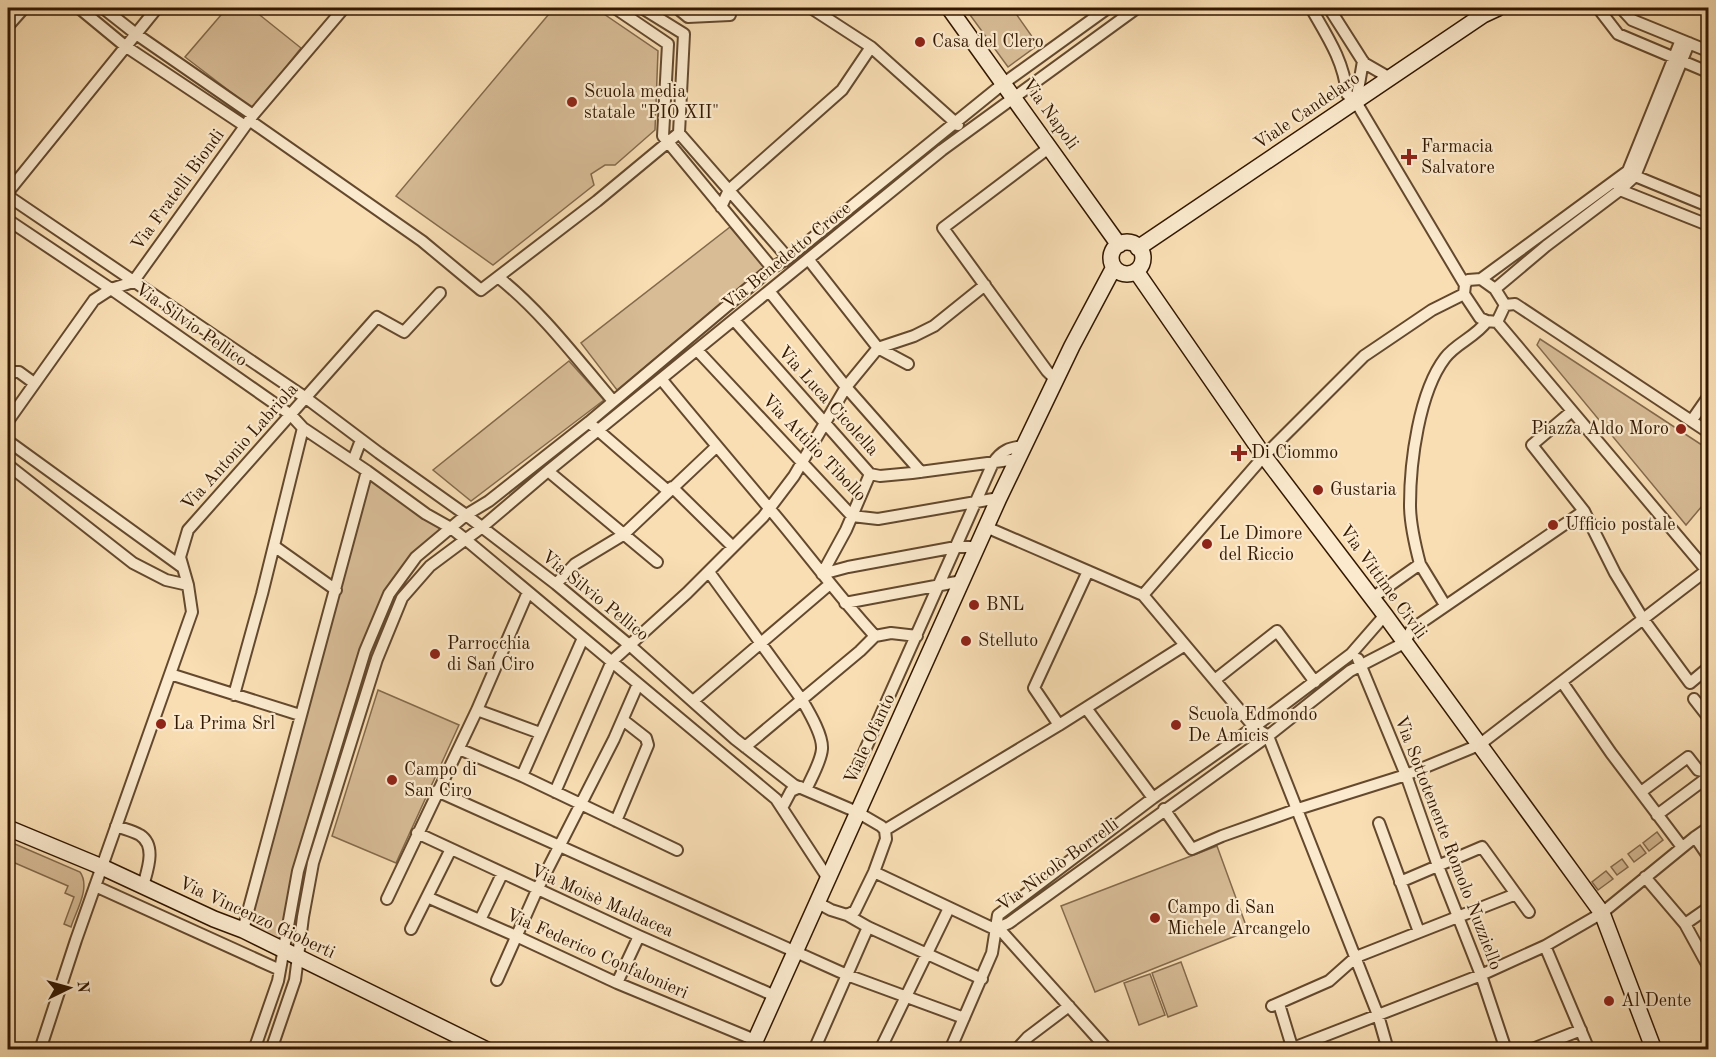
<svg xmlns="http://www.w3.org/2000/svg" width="1716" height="1057" viewBox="0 0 1716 1057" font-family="'Old Standard TT',serif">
  <rect width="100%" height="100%" fill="#f9deb4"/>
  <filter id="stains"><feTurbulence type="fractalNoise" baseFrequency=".00333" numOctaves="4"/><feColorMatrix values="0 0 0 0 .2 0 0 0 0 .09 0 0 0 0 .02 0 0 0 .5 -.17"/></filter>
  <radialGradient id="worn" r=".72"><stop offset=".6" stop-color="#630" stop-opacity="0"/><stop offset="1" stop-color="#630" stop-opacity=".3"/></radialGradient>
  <!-- green -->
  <path fill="#d7bc96" stroke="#846a4c" stroke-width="1.5" d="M227,8H251L301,48L253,109L185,57Z
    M554,8H595L658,51L655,130L615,165H605L591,174L594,185L493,265L396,196Z
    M965,8H1012L1038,45L1008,67Z
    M730,227L764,267L617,390L581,343Z
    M1540,339L1708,449V499L1686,525L1537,345Z
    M569,361L604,400L471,501L433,470Z
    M369,477L442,528L415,552L384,592L360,650L311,814L281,943L247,928Z
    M378,690L459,725L396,863L332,836Z
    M1657,832L1663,840L1649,851L1643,843Z
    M8,841L80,872C91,887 76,911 71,927L64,924L74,897L65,893L68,886L8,860Z
    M1640,845L1646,853L1634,862L1628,854Z
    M1217,846L1248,931L1095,992L1061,906Z
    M1622,859L1628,867L1617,875L1611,867Z
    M1606,871L1613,879L1598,890L1592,882Z
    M1181,962L1197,1006L1168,1017L1152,973Z
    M1150,974L1165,1015L1139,1025L1124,983Z"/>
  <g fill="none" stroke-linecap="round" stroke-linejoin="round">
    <!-- street casing -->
    <g stroke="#64492e" stroke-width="14">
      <path id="street" d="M79,8L125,46L245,126
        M103,8L136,34L253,115
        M615,8L668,44L663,136L772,268
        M677,8L688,17L730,15
        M811,8L871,47L958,125
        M1311,8C1327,36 1344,61 1347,94L1356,102L1465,285
        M1329,8L1364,63L1390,78
        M1598,8L1618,34L1708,72
        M1621,8L1632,20L1708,51
        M8,26L24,8
        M1356,102L1363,61
        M249,120L422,241L481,290L597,201L679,133L684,34L642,8
        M679,133L788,258
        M1050,147L943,228L1047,371L1056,380
        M1635,176L1708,206
        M1618,186L1620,190L1708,225
        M8,192L157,8
        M8,196L306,398L379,453L466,515L556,584L634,649L735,739L794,785L857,812L881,826L885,830L886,839L874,872L855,911L847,915L831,910L816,902
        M721,207L729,190L842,90L871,47
        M8,220L111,289L291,415L303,428L367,471L426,514L451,528L465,539L776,799L827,877
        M809,260L878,348L908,364
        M498,277C542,312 577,359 613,401
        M1481,279L1628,171L1681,40
        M1495,289L1546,246L1620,190L1635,176L1689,43
        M769,291L846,387L921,472
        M1505,305L1515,304L1708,432
        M734,320L870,474L880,476L912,473L1018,459
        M1497,322L1505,305L1495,289L1481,279L1468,280L1465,285L1464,294L1480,318L1487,321L1497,322L1708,572
        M697,350L852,516L878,519L999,498
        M8,376L14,372H19L34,383
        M662,380C697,423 733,465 769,508C805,550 837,595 875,636
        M1572,411L1532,445L1584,511L1615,573L1643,619L1690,683L1708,668
        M1692,420L1708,397
        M8,421L94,300L111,289L133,282L253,115L344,8
        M593,426L668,491
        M8,441L182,567
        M353,461L361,440
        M8,465L133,563L166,580L188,585
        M548,471L657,562
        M672,487L733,547
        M986,527L1143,595L1254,727L1268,736L1378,1015L1388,1050
        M274,546L336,590
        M1420,564L1445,605
        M709,572L802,700C809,712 823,735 822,749C821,762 811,778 806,790
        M822,574L848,567L956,547H977
        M822,574L846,530L870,474
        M556,584L575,564L623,535L716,447
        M1143,595L1264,456L1364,356L1432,310L1464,294
        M1372,598L1420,564C1415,545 1410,525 1410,505C1410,462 1419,392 1445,358C1456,343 1476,337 1487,321
        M845,603L962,581
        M1358,659L1406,775L1438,866L1481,975L1506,1050
        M170,674L300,715
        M1216,679L1277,631L1315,682
        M1562,682L1611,753L1682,847
        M234,695L262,594L303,428
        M1694,699L1708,717
        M693,701L830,584
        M1086,708L1153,798
        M477,710L540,733
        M1059,725L1034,688L1088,571
        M745,747L860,651L875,636L891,633L917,636
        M459,749L522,776L677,850
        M857,768L993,463C1002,450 1009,448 1024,446
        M522,776L583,638
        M437,791L847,975L964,1018
        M555,792L612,661L687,593L763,517L794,476L846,387L878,348L914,336L934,326L985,285
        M1641,792L1688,757L1698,770L1708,772
        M782,808L791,791L800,787
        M1164,809L1192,849L1222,836L1298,809L1406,775L1479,745L1707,570
        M1657,815L1708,777
        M616,821L648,745L646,738L623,720
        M1379,823L1419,932
        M116,826C124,829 133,831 140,835C157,846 147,871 143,886
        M885,830L1059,725L1185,645
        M417,833L639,936L775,996
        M1695,837L1708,856
        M874,872L1003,933L1108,1050
        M1645,877L1685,924L1708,966
        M1400,882L1482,847L1529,912
        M95,886L280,970
        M427,897L516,936L617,983L755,1040
        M387,899L477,710L528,592
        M847,915L868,927L982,979
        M480,920L502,874
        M1685,924L1708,908
        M411,929L451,849
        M996,929L1009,923L1268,736L1350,671L1404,643L1412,629L1584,511
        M243,930L367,471
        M1545,946L1589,1050
        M497,980L537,890L614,739L638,684
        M617,983L639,936
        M1279,1004L1293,1050
        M1272,1006L1329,981L1356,957L1516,894
        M40,1050L76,940L192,612L188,585L180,557L188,530L377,317L404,332L440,293
        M254,1050L278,981L298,871L365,651L389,594L416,557L466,515L489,501L589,422L772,268L788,258L1004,83L1108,8
        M271,1050L295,980L303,917L313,863L377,659L402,598L430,566L481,528L548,471L942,150L1137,8
        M814,1050L868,927
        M880,1050L949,908
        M950,1050L992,953L998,915L1153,798L1254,727L1351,654L1385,615
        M1016,1050L1028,1037L1069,1006
        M1288,1050L1481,975L1545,946L1602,913L1695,837L1708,828
        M1530,1050L1581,1030"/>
    </g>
    <!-- secondary casing -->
    <g stroke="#321701" stroke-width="18">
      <path id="secondary" d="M949,8L1119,245
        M1111 258a16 16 0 1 1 32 0a16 16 0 1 1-32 0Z
        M1138,248L1483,15L1498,8
        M1136,271L1264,456L1385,615L1602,913L1654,1050
        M8,828L102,867L214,919L243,930L487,1050
        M751,1050L999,498L1072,346L1114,267"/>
    </g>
    <!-- street -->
    <use href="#street" stroke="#fbeace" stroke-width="10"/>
    <!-- secondary -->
    <use href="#secondary" stroke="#fbeace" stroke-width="15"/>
  </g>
  <!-- markers -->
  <g fill="#8f2418" stroke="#fbeace" stroke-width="2">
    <circle cx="920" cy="42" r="6"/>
    <circle cx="572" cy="102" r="6"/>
    <path d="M1406 148h6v6h6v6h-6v6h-6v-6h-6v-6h6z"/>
    <circle cx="1681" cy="429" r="6"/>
    <path d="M1236 444h6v6h6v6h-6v6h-6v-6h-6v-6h6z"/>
    <circle cx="1318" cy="490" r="6"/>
    <circle cx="1553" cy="525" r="6"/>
    <circle cx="1207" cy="544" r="6"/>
    <circle cx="974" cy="605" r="6"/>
    <circle cx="966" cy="641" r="6"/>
    <circle cx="435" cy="654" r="6"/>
    <circle cx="161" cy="724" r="6"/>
    <circle cx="1176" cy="725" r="6"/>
    <circle cx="392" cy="780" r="6"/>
    <circle cx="1155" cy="918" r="6"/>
    <circle cx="1609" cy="1001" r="6"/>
  </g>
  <g text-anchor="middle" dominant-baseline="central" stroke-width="4.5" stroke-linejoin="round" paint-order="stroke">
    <!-- poi labels -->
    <g font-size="18" fill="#321701" stroke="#fbeace" text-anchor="start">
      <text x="932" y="42">Casa del Clero</text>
      <text x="584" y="92">Scuola media<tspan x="584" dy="21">statale "PIO XII"</tspan></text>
      <text x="1421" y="147">Farmacia<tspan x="1421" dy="21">Salvatore</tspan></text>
      <text x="1669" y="429" text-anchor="end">Piazza Aldo Moro</text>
      <text x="1251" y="453">Di Ciommo</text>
      <text x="1330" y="490">Gustaria</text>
      <text x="1565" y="525">Ufficio postale</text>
      <text x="1219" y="534">Le Dimore<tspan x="1219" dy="21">del Riccio</tspan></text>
      <text x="986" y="605">BNL</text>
      <text x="978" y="641">Stelluto</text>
      <text x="447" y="644">Parrocchia<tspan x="447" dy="21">di San Ciro</tspan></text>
      <text x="1188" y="715">Scuola Edmondo<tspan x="1188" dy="21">De Amicis</tspan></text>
      <text x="173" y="724">La Prima Srl</text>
      <text x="404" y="770">Campo di<tspan x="404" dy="21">San Ciro</tspan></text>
      <text x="1167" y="908">Campo di San<tspan x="1167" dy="21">Michele Arcangelo</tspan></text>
      <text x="1621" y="1001">Al Dente</text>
    </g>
    <!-- street labels -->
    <g font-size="18" fill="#321701" stroke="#fbeace">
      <text transform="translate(1307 111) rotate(-34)">Viale Candelaro</text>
      <text transform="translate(1050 114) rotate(54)">Via Napoli</text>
      <text transform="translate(178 190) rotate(-54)">Via Fratelli Biondi</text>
      <text transform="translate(787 256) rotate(-39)">Via Benedetto Croce</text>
      <text transform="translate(191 325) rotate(35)">Via Silvio Pellico</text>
      <text transform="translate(828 401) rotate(48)">Via Luca Cicolella</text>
      <text transform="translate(240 447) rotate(-48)">Via Antonio Labriola</text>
      <text transform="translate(814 448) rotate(46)">Via Attilio Tibollo</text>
      <text transform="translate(1383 582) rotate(54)">Via Vittime Civili</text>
      <text transform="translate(595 596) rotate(39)">Via Silvio Pellico</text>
      <text transform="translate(870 739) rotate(-65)">Viale Ofanto</text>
      <text transform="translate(1448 843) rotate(69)">Via Sottotenente Romolo Nuzziello</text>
      <text transform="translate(1058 865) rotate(-36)">Via Nicolò Borrelli</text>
      <text transform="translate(602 901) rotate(24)">Via Moisè Maldacea</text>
      <text transform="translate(257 918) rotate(25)">Via Vincenzo Gioberti</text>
      <text transform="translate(597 954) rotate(24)">Via Federico Confalonieri</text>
    </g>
  </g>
  <!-- margin -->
  <rect width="1716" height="1057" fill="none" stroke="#f9deb4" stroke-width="30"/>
  <rect x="9" y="9" width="1698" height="1039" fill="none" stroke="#321701" stroke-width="3"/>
  <rect x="15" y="15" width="1686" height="1027" fill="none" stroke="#321701" stroke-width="1.5"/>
  <!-- north arrow -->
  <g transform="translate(69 988) rotate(85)" stroke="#fbeace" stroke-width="4.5" paint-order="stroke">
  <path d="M0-4.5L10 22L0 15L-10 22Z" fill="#321701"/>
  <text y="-9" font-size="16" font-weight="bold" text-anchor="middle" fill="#321701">N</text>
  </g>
  <rect width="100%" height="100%" filter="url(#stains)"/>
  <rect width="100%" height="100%" fill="url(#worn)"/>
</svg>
